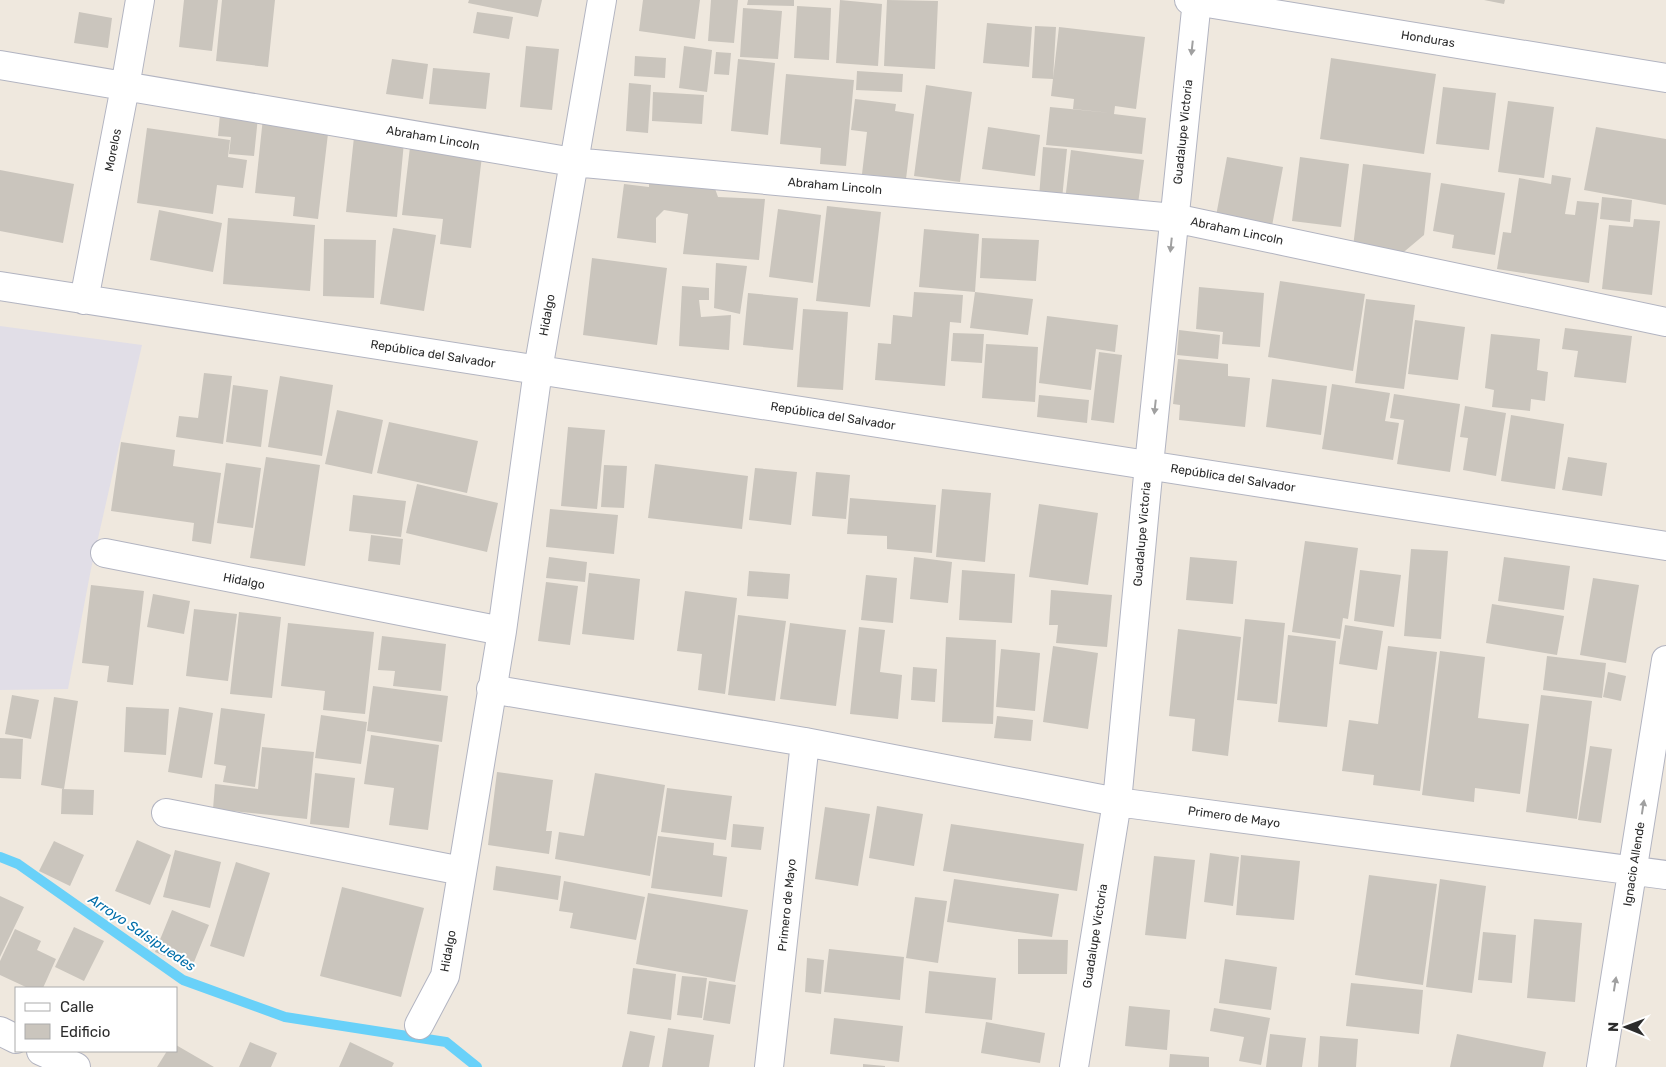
<svg xmlns="http://www.w3.org/2000/svg" width="1666" height="1067" viewBox="0 0 1666 1067" font-family="Rubik,sans-serif">
  <rect width="100%" height="100%" fill="#efe8de"/>
  <!-- industrial -->
  <path fill="#e1dee7" d="M0,326L142,345L91,569L68,689L0,690Z"/>
  <g fill="none" stroke-linecap="round" stroke-linejoin="round">
    <!-- stream -->
    <path stroke="#69d1f9" stroke-width="10" d="M0,857L18,864L183,980L285,1017L446,1042L477,1067"/>
  </g>
  <!-- building -->
  <path fill="#cac5bd" d="M184,0H218L212,51L179,47Z
    M222,0H275L268,67L216,61Z
    M469,0H542L538,17L468,3Z
    M643,0H700L695,39L639,31Z
    M711,0H738L734,43L708,41Z
    M748,0H794V6L747,5Z
    M840,0L882,4L878,66L836,63Z
    M887,0L938,1L935,69L884,66Z
    M1484,0H1505L1504,4Z
    M797,6L831,8L829,60L794,58Z
    M743,8L782,11L778,59L740,57Z
    M79,12L112,18L108,48L74,43Z
    M477,12L513,17L509,39L473,33Z
    M987,23L1032,27L1029,67L983,63Z
    M1035,26L1056,27L1053,79L1032,78Z
    M1059,27L1145,37L1136,109L1115,106L1114,114L1146,118L1142,154L1046,145L1050,107L1111,113L1073,109L1074,99L1051,96Z
    M526,46L559,49L552,110L520,107Z
    M684,46L712,50L707,92L679,88Z
    M716,52L731,53L729,75L714,74Z
    M635,56L666,58L665,78L634,76Z
    M1331,58L1436,74L1424,154L1320,139Z
    M392,59L428,64L423,99L386,94Z
    M738,59L775,63L768,135L731,131Z
    M433,68L490,73L486,109L429,104Z
    M857,71L903,74L902,92L856,90Z
    M786,74L854,80L846,166L820,164L821,148L780,144Z
    M629,83L651,85L648,133L626,131Z
    M926,85L972,92L960,182L914,176Z
    M1443,87L1496,93L1489,150L1436,144Z
    M653,92L704,95L702,124L652,121Z
    M855,99L896,104L895,111L914,114L906,179L862,174L867,132L851,130Z
    M1508,101L1554,107L1544,178L1498,172Z
    M220,114L258,117L254,156L229,154L231,137L218,136Z
    M263,118L329,125L318,219L293,216L295,197L255,193Z
    M988,127L1040,135L1035,176L982,169Z
    M1596,127L1666,139V205L1584,190Z
    M147,128L230,140L228,157L247,160L243,188L217,185L213,214L137,203Z
    M354,137L404,142L397,217L346,212Z
    M410,147L482,156L471,248L440,244L443,219L402,215Z
    M1043,147L1067,149L1062,199L1039,197Z
    M1071,150L1144,160L1137,211L1065,201Z
    M1227,157L1283,167L1272,226L1216,216Z
    M1300,157L1349,164L1341,227L1292,221Z
    M1363,164L1431,173L1424,235L1380,272L1353,247Z
    M0,170L74,184L63,243L0,231Z
    M1552,175L1571,178L1565,214L1575,215L1577,201L1599,203L1589,283L1497,269L1503,232L1511,233L1519,178L1551,184Z
    M649,177L713,183L718,197L765,199L759,260L683,254L688,214L664,210L656,218V243L617,238L624,184L649,187Z
    M1441,183L1505,193L1495,255L1452,248L1454,235L1433,231Z
    M1602,197L1632,200L1630,222L1600,219Z
    M827,206L881,212L870,307L816,301Z
    M778,209L821,215L813,283L769,277Z
    M159,210L222,223L213,272L150,260Z
    M228,218L315,225L310,291L223,284Z
    M1634,219L1660,221L1652,295L1602,289L1609,225L1633,227Z
    M393,228L436,235L424,311L380,304Z
    M924,229L979,234L975,292L919,287Z
    M982,238L1039,240L1036,281L980,278Z
    M324,239L376,240L374,298L323,296Z
    M592,258L667,268L657,345L583,335Z
    M716,263L747,266L740,314L714,308Z
    M1280,281L1365,294L1353,371L1268,357Z
    M682,286L709,288V300H699L701,317L731,315L729,350L679,346Z
    M1199,287L1264,293L1260,347L1222,344L1223,332L1196,329Z
    M914,292L963,295L961,323L950,322L945,386L875,380L878,343L891,344L893,315L912,317Z
    M975,292L1033,299L1028,335L970,328Z
    M748,293L798,298L793,350L743,345Z
    M1366,299L1415,305L1404,389L1355,383Z
    M803,309L848,312L843,390L797,387Z
    M1047,316L1118,325L1115,352L1096,349L1091,390L1039,383Z
    M1415,320L1465,327L1458,380L1408,374Z
    M1565,328L1632,336L1626,383L1574,377L1578,351L1562,349Z
    M1179,330L1220,335L1218,359L1177,355Z
    M953,333L984,334L982,363L951,361Z
    M1491,334L1540,339L1537,370L1548,372L1545,401L1531,399L1530,411L1492,407L1494,390L1485,388Z
    M986,344L1038,347L1035,402L982,398Z
    M1099,352L1122,355L1114,423L1091,420Z
    M1178,359L1228,364V376L1250,378L1245,427L1179,420L1180,405L1173,404Z
    M204,373L232,376L223,444L176,437L179,416L198,418Z
    M280,376L333,385L322,456L268,447Z
    M1272,379L1327,386L1321,435L1266,427Z
    M1332,384L1390,393L1385,421L1399,423L1393,460L1322,449Z
    M233,385L268,390L261,447L226,442Z
    M1394,394L1460,404L1450,472L1397,464L1404,420L1390,418Z
    M1039,395L1089,400L1087,423L1037,417Z
    M1465,406L1506,413L1496,476L1463,470L1468,438L1460,437Z
    M337,410L383,420L372,474L325,464Z
    M1511,415L1564,424L1555,489L1501,481Z
    M389,422L478,441L467,493L377,473Z
    M568,427L605,430L597,509L561,506Z
    M121,442L175,450L173,466L221,473L211,544L192,541L194,523L111,511Z
    M266,457L320,465L305,566L250,558Z
    M1568,457L1607,463L1602,496L1562,490Z
    M226,463L261,468L253,528L217,523Z
    M655,464L748,476L742,529L648,518Z
    M604,465L627,466L624,508L601,507Z
    M755,468L797,472L791,525L749,520Z
    M816,472L850,475L846,519L812,516Z
    M417,484L498,503L487,552L406,533Z
    M942,489L991,493L985,562L936,557Z
    M353,495L406,501L401,537L349,531Z
    M850,498L936,505L932,553L887,549V536L847,534Z
    M1039,504L1098,513L1088,585L1029,577Z
    M550,509L618,515L614,554L546,547Z
    M371,535L403,539L400,565L368,561Z
    M1305,541L1358,548L1348,619L1343,618L1340,639L1292,632Z
    M1411,549L1448,551L1441,639L1404,636Z
    M549,557L587,562L585,582L546,578Z
    M914,557L952,562L948,603L910,599Z
    M1190,557L1237,561L1233,604L1186,600Z
    M1504,557L1570,566L1564,610L1498,601Z
    M962,570L1015,574L1012,623L959,620Z
    M1360,570L1401,575L1394,627L1354,621Z
    M749,571L790,574L788,599L747,596Z
    M589,573L640,579L634,640L582,634Z
    M866,575L897,578L893,623L861,620Z
    M1593,578L1639,585L1626,663L1580,655Z
    M546,582L578,586L570,645L538,641Z
    M91,585L144,591L133,685L107,682L109,666L82,663Z
    M1051,590L1112,595L1107,647L1056,643L1058,625H1049Z
    M685,591L737,598L725,694L698,690L702,654L677,651Z
    M153,594L190,601L184,634L147,627Z
    M1492,604L1564,616L1557,655L1486,643Z
    M194,609L237,614L228,681L186,676Z
    M239,612L281,617L272,698L230,694Z
    M738,615L786,621L775,701L728,695Z
    M1245,619L1285,623L1277,704L1237,700Z
    M288,623L374,632L365,714L323,710L325,691L281,686Z
    M790,623L846,630L836,706L780,699Z
    M1345,625L1383,631L1377,670L1339,664Z
    M859,627L885,630L880,672L902,675L898,719L850,714Z
    M1178,629L1241,637L1228,756L1192,751L1195,719L1169,716Z
    M1288,635L1336,641L1327,727L1278,722Z
    M382,636L446,644L441,691L393,686L395,671L378,670Z
    M946,637L996,640L993,724L942,722Z
    M1053,646L1098,653L1088,729L1043,722Z
    M1388,646L1437,652L1420,791L1373,785L1374,775L1342,771L1349,720L1378,724Z
    M1001,649L1040,653L1035,711L996,707Z
    M1440,651L1485,657L1478,718L1529,724L1520,794L1475,788L1474,802L1422,795Z
    M1547,656L1606,663L1602,698L1543,690Z
    M913,667L937,669L935,702L911,700Z
    M1608,672L1626,676L1621,701L1603,697Z
    M373,686L448,696L442,742L367,731Z
    M12,695L39,700L31,739L5,734Z
    M1541,695L1592,701L1577,819L1526,812Z
    M54,697L78,701L64,789L41,785Z
    M126,707L169,709L166,755L124,752Z
    M179,707L213,713L202,778L168,772Z
    M221,708L265,714L255,787L223,782L226,766L214,764Z
    M321,715L367,722L361,764L315,758Z
    M997,716L1033,720L1031,741L994,738Z
    M371,735L439,745L428,830L389,825L394,788L364,784Z
    M0,738L23,739L21,779L0,778Z
    M1590,746L1612,749L1601,823L1578,820Z
    M262,747L314,752L307,819L213,809L215,784L258,789Z
    M497,772L553,780L546,831H552L549,854L488,845Z
    M315,773L355,778L349,828L310,824Z
    M595,773L665,785L650,876L555,859L559,832L584,836Z
    M667,788L732,796L726,840L661,832Z
    M62,789L94,790L93,815L61,814Z
    M877,806L923,814L914,866L869,858Z
    M825,807L870,814L858,886L815,879Z
    M733,824L764,827L761,850L731,847Z
    M951,824L1084,844L1077,891L943,871Z
    M658,836L714,843L713,855L727,857L722,897L651,888Z
    M137,840L171,855L150,905L115,891Z
    M54,841L84,855L70,886L39,871Z
    M175,850L221,862L210,908L163,897Z
    M1210,853L1239,857L1233,906L1204,902Z
    M1241,855L1300,861L1294,920L1236,915Z
    M1154,856L1195,860L1186,939L1145,935Z
    M236,862L270,873L244,957L210,946Z
    M496,866L561,876L558,900L493,890Z
    M1369,875L1437,884L1423,985L1355,975Z
    M954,879L1059,894L1052,937L947,922Z
    M1440,879L1486,886L1472,993L1426,987Z
    M564,881L645,897L636,940L570,928L573,913L559,911Z
    M342,887L424,908L401,997L320,976Z
    M648,893L748,910L735,982L636,964Z
    M0,896L24,907L0,957Z
    M915,897L947,901L938,963L906,958Z
    M172,910L209,925L192,967L155,952Z
    M1534,919L1582,923L1575,1002L1527,998Z
    M74,927L104,941L84,981L55,967Z
    M15,929L41,941L37,950L56,959L43,988H28L0,975V961Z
    M1483,932L1516,935L1512,983L1478,980Z
    M1018,939L1068,940L1067,974H1018Z
    M829,949L904,957L900,1000L824,992Z
    M807,958L824,960L821,994L805,992Z
    M1225,959L1277,967L1271,1010L1219,1003Z
    M633,968L676,974L671,1020L627,1014Z
    M929,971L996,978L992,1020L925,1013Z
    M682,976L707,978L702,1018L677,1015Z
    M709,981L736,985L730,1024L703,1020Z
    M1351,983L1423,990L1419,1034L1346,1026Z
    M1129,1006L1170,1010L1167,1050L1125,1046Z
    M1214,1008L1270,1018L1261,1065L1239,1061L1244,1037L1210,1031Z
    M834,1018L903,1026L899,1062L830,1054Z
    M986,1022L1045,1033L1040,1063L981,1053Z
    M668,1028L714,1035L709,1067H662Z
    M630,1031L655,1036L649,1067H622Z
    M1270,1034L1306,1038L1302,1067H1266Z
    M1457,1034L1546,1052L1543,1067H1450Z
    M1320,1036L1358,1039L1356,1067H1318Z
    M250,1042L277,1053L271,1067H239Z
    M350,1042L394,1063L392,1067H339Z
    M176,1045L214,1067H157L167,1051H176Z
    M1170,1054L1209,1057V1067H1169Z
    M863,1064L885,1066V1067H863Z"/>
  <g fill="none" stroke-linecap="round" stroke-linejoin="round">
    <!-- minor casing -->
    <g stroke="#b2b4c1" stroke-width="30">
      <path id="minor" d="M1189,0L1666,78
        M0,65L573,162L1174,218L1666,322
        M0,286L1666,546
        M84,300L125,87L140,0
        M105,553L502,631
        M491,689L805,742L1117,802L1666,875
        M166,813L462,871
        M419,1025L445,976L502,631L538,370L602,0
        M0,1031L16,1039
        M41,1051L76,1067
        M769,1067L805,742
        M1074,1067L1117,802L1149,465L1197,0
        M1601,1067L1666,660"/>
    </g>
    <!-- minor -->
    <use href="#minor" stroke="#fff" stroke-width="28"/>
  </g>
  <!-- one-way arrows -->
  <defs><path id="oneway-solid" d="M-6-.8H1V-3.2L6.5 0L1 3.2V.8H-6Z" transform="scale(1.25)"/></defs>
  <g fill="#a0a0a0">
    <use href="#oneway-solid" transform="translate(1192 48) rotate(96)"/>
    <use href="#oneway-solid" transform="translate(1171 245) rotate(96)"/>
    <use href="#oneway-solid" transform="translate(1155 407) rotate(96)"/>
    <use href="#oneway-solid" transform="translate(1643 807) rotate(-81)"/>
    <use href="#oneway-solid" transform="translate(1615 984) rotate(-81)"/>
  </g>
  <g text-anchor="middle" dominant-baseline="central" stroke-width="4" stroke-linejoin="round" paint-order="stroke">
    <!-- street labels -->
    <g font-size="12" fill="#2c2c2c" stroke="#fff">
      <text transform="translate(1428 39) rotate(9)">Honduras</text>
      <text transform="translate(1183 132) rotate(-84)">Guadalupe Victoria</text>
      <text transform="translate(433 138) rotate(10)">Abraham Lincoln</text>
      <text transform="translate(113 150) rotate(-79)">Morelos</text>
      <text transform="translate(835 186) rotate(5)">Abraham Lincoln</text>
      <text transform="translate(1237 231) rotate(12)">Abraham Lincoln</text>
      <text transform="translate(547 315) rotate(-80)">Hidalgo</text>
      <text transform="translate(433 354) rotate(9)">República del Salvador</text>
      <text transform="translate(833 416) rotate(9)">República del Salvador</text>
      <text transform="translate(1233 478) rotate(9)">República del Salvador</text>
      <text transform="translate(1142 534) rotate(-85)">Guadalupe Victoria</text>
      <text transform="translate(244 581) rotate(11)">Hidalgo</text>
      <text transform="translate(1234 817) rotate(8)">Primero de Mayo</text>
      <text transform="translate(1634 864) rotate(-81)">Ignacio Allende</text>
      <text transform="translate(787 905) rotate(-84)">Primero de Mayo</text>
      <text transform="translate(1095 936) rotate(-81)">Guadalupe Victoria</text>
      <text transform="translate(448 951) rotate(-80)">Hidalgo</text>
    </g>
    <!-- water labels -->
    <g font-size="14" font-style="italic" fill="#026faa" stroke="#fff">
      <text transform="translate(142 933) rotate(34)">Arroyo Salsipuedes</text>
    </g>
  </g>
  <!-- legend -->
  <rect x="15" y="987" width="162" height="65" fill="#ffffff" stroke="#ababab"/>
  <rect x="25" y="1003" width="25" height="8" fill="#ffffff" stroke="#ababab"/>
  <text x="60" y="1012" font-size="15" fill="#2c2c2c">Calle</text>
  <rect x="25" y="1024" width="25" height="15" fill="#cac5bd" stroke="#ababab"/>
  <text x="60" y="1037" font-size="15" fill="#2c2c2c">Edificio</text>
  <!-- north arrow -->
  <g transform="translate(1626 1027) rotate(271)" stroke="#ffffff" stroke-width="4" paint-order="stroke">
  <path d="M0-4L9 19L0 12L-9 19Z" fill="#2c2c2c"/>
  <text y="-8" font-size="14" font-weight="bold" text-anchor="middle" fill="#2c2c2c">N</text>
  </g>
</svg>
